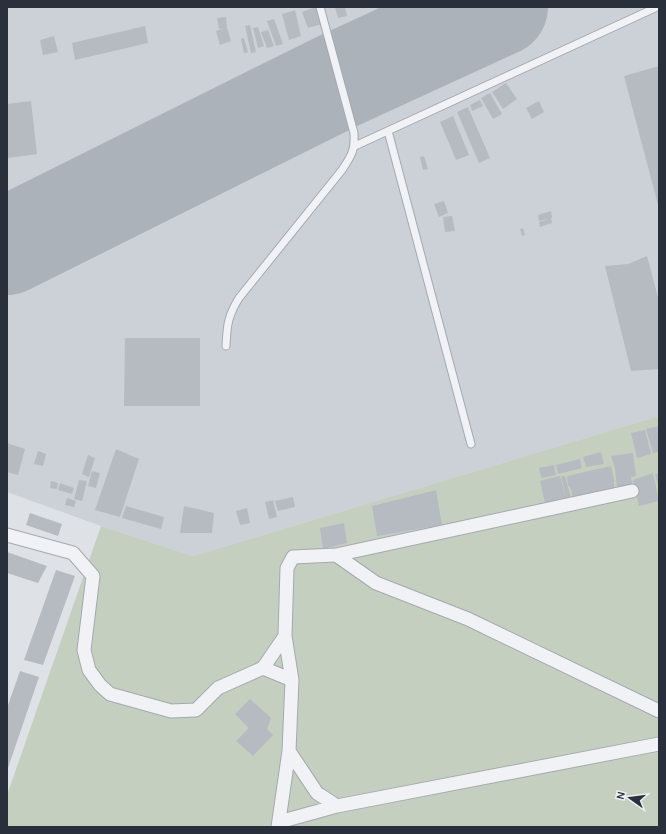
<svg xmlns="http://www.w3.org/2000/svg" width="666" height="834" viewBox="0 0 666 834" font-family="Karla,sans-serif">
  <rect width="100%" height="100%" fill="#dee2e6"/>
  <!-- built -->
  <path fill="#ccd1d7" d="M7,7H659V416L193,556L101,526L7,492Z"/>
  <!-- green -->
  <path fill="#c5cfc0" d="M659,416V827H7V795L101,526L193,556Z"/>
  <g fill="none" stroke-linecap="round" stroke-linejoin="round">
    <!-- runway -->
    <path stroke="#acb2ba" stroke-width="98" d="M7,246L340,80L499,7"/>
  </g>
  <!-- building -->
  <path fill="#b6bbc2" d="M316,7L322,24L308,28L302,12Z
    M335,7H345L347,16L338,18Z
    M295,10L301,36L289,40L282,14Z
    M226,17L227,28L231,41L220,45L216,31L225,28L219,29L217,18Z
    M274,19L283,44L276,46L267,21Z
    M250,25L256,52L251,53L245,26Z
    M145,26L148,43L75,60L72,43Z
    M258,27L264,46L258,48L253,28Z
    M268,30L274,46L267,48L261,32Z
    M54,36L58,52L43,55L40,40Z
    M244,38L248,52L244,53L241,39Z
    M659,66V205H658L624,76Z
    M506,83L517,99L503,109L492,92Z
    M490,93L502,114L493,119L481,98Z
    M480,100L483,106L472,111L470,105Z
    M31,101L37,154L7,158V104Z
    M539,101L544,112L532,119L526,108Z
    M468,107L490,158L479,163L457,112Z
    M453,116L469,155L456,160L440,122Z
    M424,156L428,169L423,170L420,157Z
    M444,201L448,213L439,217L434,204Z
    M551,211L552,218L539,221L538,215Z
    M452,216L455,231L445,232L443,217Z
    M551,218L552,223L540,227L539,222Z
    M523,228L525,235L522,236L520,229Z
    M647,256L659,301V369L631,371L605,266L628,264Z
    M125,338H200V406H124Z
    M659,426V452L653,453L646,429Z
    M645,430L651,454L637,458L631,433Z
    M7,443L25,449L18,475L7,472Z
    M116,449L139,459L120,517L95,510Z
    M38,451L46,454L43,466L34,464Z
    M601,452L604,464L586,467L583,457Z
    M633,453L636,476L631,477L633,487L617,488L615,468L611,456Z
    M88,455L95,458L89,477L82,474Z
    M580,459L582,468L558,474L556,465Z
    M554,465L556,475L541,478L539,468Z
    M611,466L614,479V491L573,498L571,489L568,485L567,476Z
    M92,471L100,473L96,488L88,486Z
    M653,473L659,501L639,506L633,480Z
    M659,473V488L655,474Z
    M560,476L566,499L545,503L540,481Z
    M561,476H565L571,498L566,499Z
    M79,480L87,481L82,501L74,499Z
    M51,481L58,483L57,489L50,488Z
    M60,483L74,488L72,494L58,490Z
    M436,490L442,525L377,536L372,506Z
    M293,497L295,507L278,511L275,501Z
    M67,498L76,501L74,507L65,505Z
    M273,500L277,517L269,519L265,502Z
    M126,506L164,517L161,529L122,518Z
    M184,506L214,513L212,533H180Z
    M247,508L250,523L240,525L236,511Z
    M30,513L62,524L58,536L26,525Z
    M344,523L347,543L323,549L320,528Z
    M7,552L47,566L38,583L7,573Z
    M56,570L75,576L43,665L24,660Z
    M20,671L39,677L7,771V708Z
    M250,699L271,718L267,729L273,735L253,756L236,741L249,728L235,714Z"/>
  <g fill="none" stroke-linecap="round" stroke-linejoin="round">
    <!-- service casing -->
    <g stroke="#a4a9af" stroke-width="9">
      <path id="service" d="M388,131L471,444
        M355,146L657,7
        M226,346C227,324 228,316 239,298L342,170C352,155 355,150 354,133L320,7"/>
    </g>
    <!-- minor casing -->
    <g stroke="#a4a9af" stroke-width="15">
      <path id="minor" d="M7,535L73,553L93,576L84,650L89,670L100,685L110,694L171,711L196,710L218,688L263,668L285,636
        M336,555L376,583L468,619L659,711
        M263,668L292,680
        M289,751L317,793L337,806
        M279,822L337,806L659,744
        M278,827L289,751L292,680L285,636L287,568L293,557L336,555L632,491"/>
    </g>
    <!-- service -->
    <use href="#service" stroke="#f0f2f5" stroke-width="7"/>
    <!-- minor -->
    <use href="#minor" stroke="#f0f2f5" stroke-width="13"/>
  </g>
  <!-- border -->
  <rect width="666" height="834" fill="none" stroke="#29303b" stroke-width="16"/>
  <!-- north arrow -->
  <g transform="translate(630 798) rotate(284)" stroke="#edf0f4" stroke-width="3" paint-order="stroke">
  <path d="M0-3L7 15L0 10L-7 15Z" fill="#29303b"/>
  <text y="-6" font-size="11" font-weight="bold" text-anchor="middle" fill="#29303b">N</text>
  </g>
</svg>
